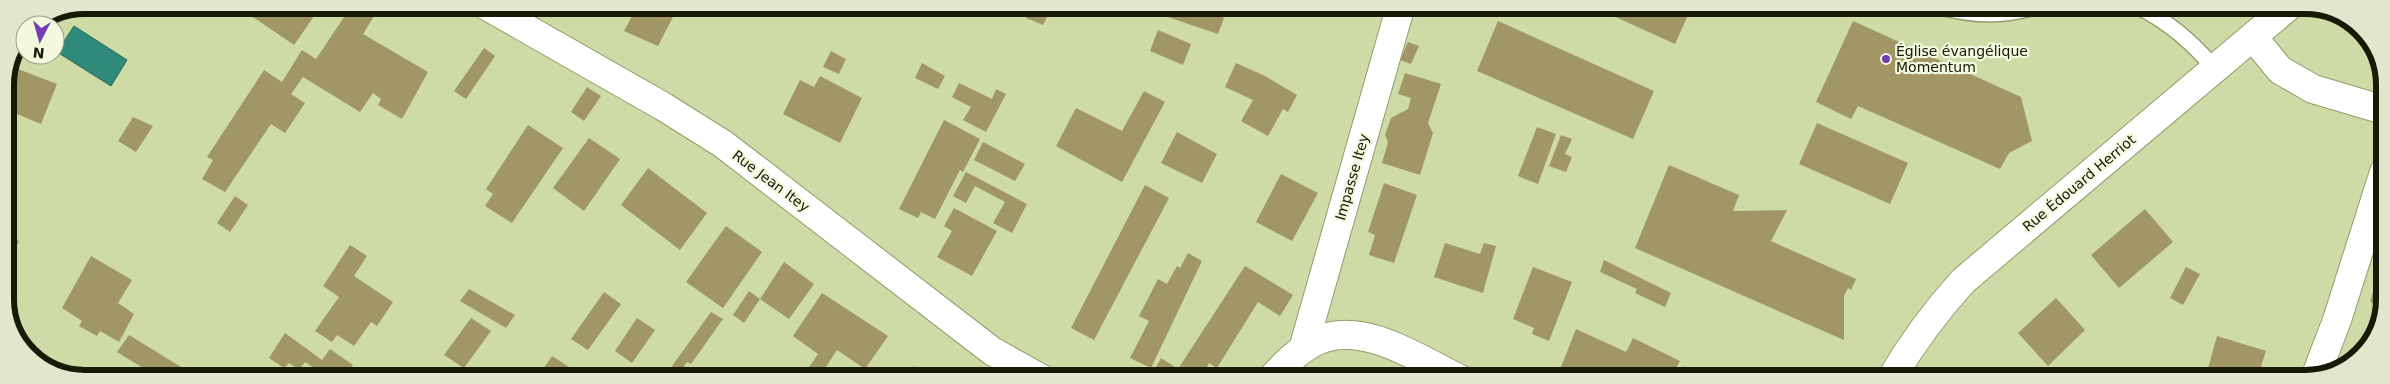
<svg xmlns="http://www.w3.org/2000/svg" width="2390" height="384" viewBox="0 0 2390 384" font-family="'DejaVu Sans',sans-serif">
  <rect width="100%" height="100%" fill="#cedba7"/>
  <!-- water -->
  <path fill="#2f8a7a" stroke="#286857" d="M74,26L127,60L111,86L57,52Z"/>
  <!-- building -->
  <path fill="#a09764" d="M243,5H322L294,45L241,9Z
    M352,5H381L363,34L428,72L402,119L378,105L381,99L373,93L360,112L303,77L291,94L305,103L285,133L271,124L225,192L202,179L213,160L207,157L264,70L282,82L302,50L316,59Z
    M629,5H679L658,46L624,31L632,16L625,11Z
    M797,5H827L821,17Z
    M1032,5H1053L1043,25L1026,18Z
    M1152,5H1187L1224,18L1218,34L1150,11Z
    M1589,5L1692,6L1675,44Z
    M1498,21L1654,91L1633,139L1477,71Z
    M1853,21L2021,97L2032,141L2009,153L2000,169L1858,106L1851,119L1816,102Z
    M1158,30L1191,44L1183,65L1150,51Z
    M1408,42L1419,46L1411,64L1400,60Z
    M484,48L495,56L466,99L454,91Z
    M831,51L846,59L839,74L823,67Z
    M922,63L945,76L938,89L915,78Z
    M1236,63L1265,76L1297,95L1288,112L1283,109L1268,136L1241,121L1253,100L1225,87Z
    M18,69L57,84L41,124L5,109V100Z
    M1405,73L1441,84L1428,123L1433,133L1420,175L1382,163L1388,142L1385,135L1391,118L1408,109L1411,98L1398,94Z
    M820,76L862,98L840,143L783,114L800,80L814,87Z
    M959,83L992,99L996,89L1006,94L986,132L963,120L971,107L952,97Z
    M587,87L601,96L584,121L571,112Z
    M1144,91L1165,102L1122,182L1056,146L1076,108L1122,131Z
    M133,117L153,126L136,152L118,141Z
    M944,120L980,139L963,172L960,170L935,219L921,212L918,218L899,209Z
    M1817,123L1908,163L1890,204L1799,164Z
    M528,125L563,148L512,223L485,206L493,194L486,189Z
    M1537,127L1556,134L1538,184L1518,176Z
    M1177,132L1217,154L1202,183L1161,163Z
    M1561,135L1572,139L1565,154L1572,157L1566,172L1549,166Z
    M589,138L620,159L584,211L553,188Z
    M983,142L1025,164L1015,181L974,160Z
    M1669,165L1739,195L1733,211L1787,210L1771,241L1856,279L1851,290L1848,288L1844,296V340L1635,248Z
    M648,168L707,213L680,250L621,205Z
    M966,172L1027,204L1012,233L993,223L1005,202L975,186L966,203L953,196Z
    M1281,174L1318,193L1292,241L1256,222Z
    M1384,183L1417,195L1394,263L1369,255L1375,235L1368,232Z
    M1145,185L1169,198L1094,340L1071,328Z
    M235,196L248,205L230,232L217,223Z
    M954,208L997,231L972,276L937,257L952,231L944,226Z
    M2145,209L2173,242L2119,288L2091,255Z
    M726,226L762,252L723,308L686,282Z
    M7,234L19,241L7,264Z
    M1445,243L1480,254L1484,243L1496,246L1483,293L1434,277Z
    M350,245L367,256L354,276L393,302L377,326L371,322L354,346L337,335L332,342L315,331L339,297L323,286Z
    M1188,253L1202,261L1151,368L1130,358L1149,321L1139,316L1158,279L1167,284L1177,266L1180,268Z
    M91,256L132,280L118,303L134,314L119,342L100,331L97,336L79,326L82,321L62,308Z
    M2383,258L2384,310L2368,339L2378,304L2370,302Z
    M1604,260L1671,293L1665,307L1635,293L1637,289L1600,272Z
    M784,262L814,284L789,319L760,299Z
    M1245,266L1293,295L1280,316L1258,302L1217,368L1209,363L1200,379H1194L1178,369L1172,379H1150L1161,358L1178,369Z
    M1533,267L1572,282L1549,341L1532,334L1534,328L1513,319Z
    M2186,267L2200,274L2183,305L2170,298Z
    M469,289L515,315L506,328L460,301Z
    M749,291L760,299L744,323L733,315Z
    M604,292L621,304L588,350L571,339Z
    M822,293L888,336L865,369L837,350L818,379H801L818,354L793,336Z
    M2056,298L2085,330L2048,366L2018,333Z
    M711,312L723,319L691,364L687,362L680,372L672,366Z
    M471,318L491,331L464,368L444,355Z
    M637,318L655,330L632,363L615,351Z
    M1576,329L1626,352L1633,338L1680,361L1673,374L1679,377L1684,366L1711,379H1561L1557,377Z
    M285,333L322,360L330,349L353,365L345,377L333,368L327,377L305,362L299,370L289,363L284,368L269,358Z
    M129,335L199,378H143L148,371L117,352Z
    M2217,336L2266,351L2257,379H2205Z
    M552,356L586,378H537Z
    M913,366L932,379H904Z
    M1369,367L1393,379H1364Z
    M1339,369L1361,379H1334Z"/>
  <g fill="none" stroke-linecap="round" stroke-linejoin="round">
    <!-- lane casing -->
    <g stroke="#919d6b" stroke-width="18">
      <path id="lane" d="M1938,6C1973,16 2002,17 2038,6
        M2137,6C2169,22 2192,42 2215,69"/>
    </g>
    <!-- street casing -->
    <g stroke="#919d6b" stroke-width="30">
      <path id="street" d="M485,5L664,107L723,144L992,351L1042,379
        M2253,37L2280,70L2313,89L2384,110
        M1303,349L1401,5
        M2316,375L2337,320L2384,172
        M1271,379C1285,364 1300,348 1319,340C1364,321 1419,359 1460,379
        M1891,379C1912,343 1935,312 1963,281L2289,6"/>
    </g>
    <!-- lane -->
    <use href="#lane" stroke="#fff" stroke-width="15"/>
    <!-- street -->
    <use href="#street" stroke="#fff" stroke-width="28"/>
  </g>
  <!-- markers -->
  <circle fill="#713eb5" stroke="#f2f9de" stroke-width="2" cx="1886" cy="59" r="5"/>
  <g text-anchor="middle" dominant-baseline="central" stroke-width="4.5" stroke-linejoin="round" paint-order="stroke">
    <!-- poi labels -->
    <g font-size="14" fill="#161a06" stroke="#f2f9de" text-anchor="start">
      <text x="1896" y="51">Église évangélique<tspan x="1896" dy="16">Momentum</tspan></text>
    </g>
    <!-- street labels -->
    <g font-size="14" fill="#161a06" stroke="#f2f9de">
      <text transform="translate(1352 177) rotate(-74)">Impasse Itey</text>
      <text transform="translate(771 181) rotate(37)">Rue Jean Itey</text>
      <text transform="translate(2079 183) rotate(-40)">Rue Édouard Herriot</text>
    </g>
  </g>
  <!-- crop -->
  <path d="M0 0H2390V384H0ZM85 14H2305A71 71 0 0 1 2376 85V299A71 71 0 0 1 2305 370H85A71 71 0 0 1 14 299V85A71 71 0 0 1 85 14Z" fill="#e0e7cd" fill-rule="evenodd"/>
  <path fill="none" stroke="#161a06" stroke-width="6" d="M85 14H2305A71 71 0 0 1 2376 85V299A71 71 0 0 1 2305 370H85A71 71 0 0 1 14 299V85A71 71 0 0 1 85 14Z"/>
  <!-- north arrow -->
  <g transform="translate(40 40) rotate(186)"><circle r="24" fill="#f2f9de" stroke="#9aa088"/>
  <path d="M0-4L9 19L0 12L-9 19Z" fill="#713eb5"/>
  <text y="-8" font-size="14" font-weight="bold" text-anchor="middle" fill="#161a06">N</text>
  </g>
</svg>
